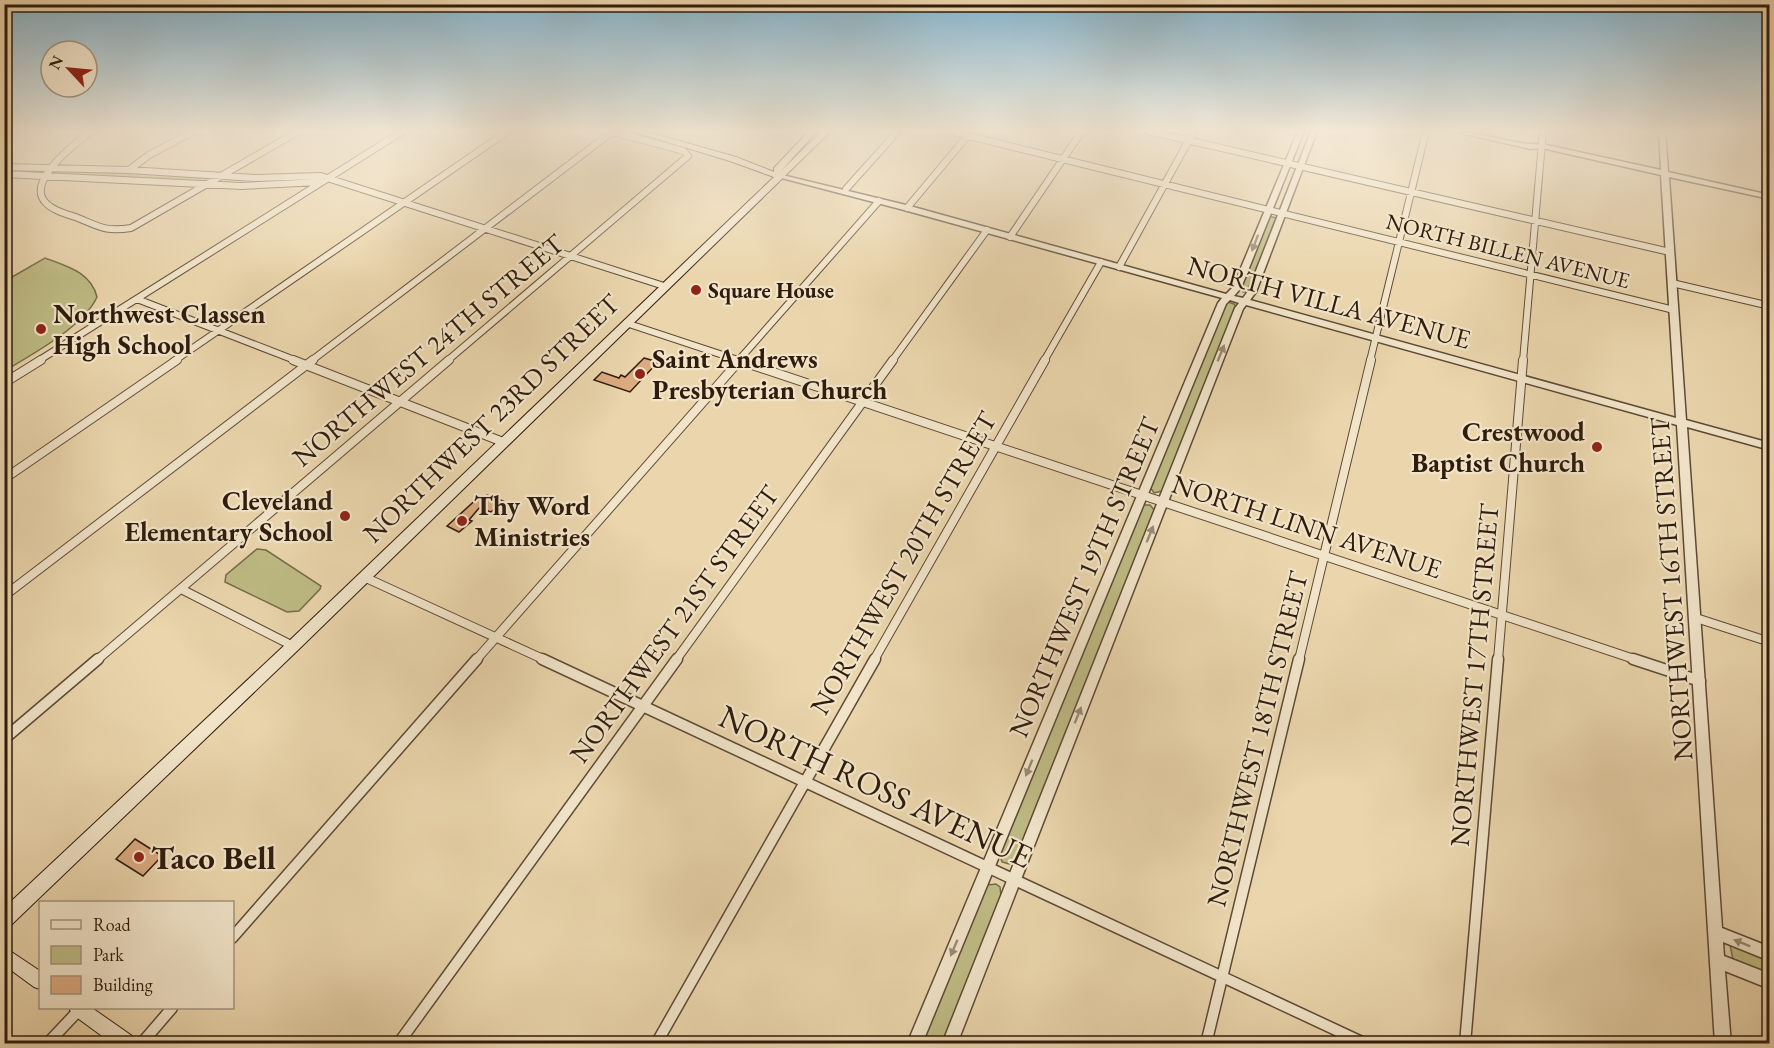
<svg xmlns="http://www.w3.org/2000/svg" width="1774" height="1048" viewBox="0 0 1774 1048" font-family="'EB Garamond',serif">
  <rect width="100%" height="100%" fill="#ead5ac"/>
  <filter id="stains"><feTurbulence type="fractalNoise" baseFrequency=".00333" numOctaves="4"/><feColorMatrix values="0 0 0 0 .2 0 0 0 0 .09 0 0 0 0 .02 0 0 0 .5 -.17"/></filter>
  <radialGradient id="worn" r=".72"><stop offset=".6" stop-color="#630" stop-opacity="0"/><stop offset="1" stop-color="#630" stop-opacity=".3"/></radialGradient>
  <!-- green -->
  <path fill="#bebb84" stroke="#776c48" stroke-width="1.5" d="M54,170L126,171L214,178L204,182L51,174Z
    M1269,216L1276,218L1249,291L1243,292L1241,289Z
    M45,258C66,266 91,272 97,297C84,326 33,354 6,370L5,281Z
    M1228,302L1234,304L1236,307L1162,491L1154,493L1150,487L1225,304Z
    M1143,505H1150L1155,511L1014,862L1009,864L1002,862L999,852Z
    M257,549L266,550L321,586L320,589L299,611L287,612L225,582L226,575Z
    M996,884L1000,887L1001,896L942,1043L921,1044L986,888L987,885Z
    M1730,945L1769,960V975L1733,960Z"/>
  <!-- building -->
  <path fill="#dcab81" stroke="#301c0d" stroke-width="1.5" d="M644,358L658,362L630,392L594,380L602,372L619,378L621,375L625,377Z
    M487,495L503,501L491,512L479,508L469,520L472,521L459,532L447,526L480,496L484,498Z
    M135,839L162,856L143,876L116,859Z"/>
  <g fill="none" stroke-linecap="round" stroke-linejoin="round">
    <!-- minor-far2 casing -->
    <g stroke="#5e4a35" stroke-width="8">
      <path id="minor-far2" d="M92,131C77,142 26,180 45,202C53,211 67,214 78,218C100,227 106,232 131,228L299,131
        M949,131L1674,310
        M1148,131L1670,252
        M4,167L129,170L255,178L321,176L664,286
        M129,170L149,155L194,131
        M4,174L241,186L319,182
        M846,189L898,131
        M907,208L969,134
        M1010,237L1082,131
        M1119,267L1194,131
        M1672,283L1770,306
        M137,299L297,361
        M626,323L741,361
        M38,361L403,131
        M174,361L508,131
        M311,361L612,132
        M447,361L688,156L684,151L609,131
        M738,361L879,201
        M892,361L987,230
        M1044,361L1101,262
        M1370,361L1426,131
        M1523,361L1543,131"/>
    </g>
    <!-- minor-far1 casing -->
    <g stroke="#5e4a35" stroke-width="10">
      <path id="minor-far1" d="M293,360L503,442
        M737,360L1637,660
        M4,383L41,360
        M4,479L177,360
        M364,577L545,660
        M181,589L293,646
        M4,596L313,360
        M1696,618L1770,642
        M97,660L449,360
        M476,660L740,360
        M676,660L893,360
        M874,660L1045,360
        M1299,660L1371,360
        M1498,660L1523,360"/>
    </g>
    <!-- minor casing -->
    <g stroke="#5e4a35" stroke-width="13">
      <path id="minor" d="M542,659L1366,1044
        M1633,659L1700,681
        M4,739L98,659
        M232,938L477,659
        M47,1044L80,1009
        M141,1044L172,1008
        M398,1044L677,659
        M656,1044L875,659
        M1206,1044L1299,659
        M1465,1044L1498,659"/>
    </g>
    <!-- tertiary casing -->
    <g stroke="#5e4a35" stroke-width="3">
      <path id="tertiary" d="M1298,131H1304L1241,288L1234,296L1243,298L1248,291L1311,131H1317L1256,292L1250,300L1676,418L1661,175L1542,148L1530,149L1452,131C1482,131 1512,146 1542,144L1661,170L1659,131H1665L1668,172L1770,195V199L1669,177L1686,420L1770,443V450L1687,427L1722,928L1770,947V961L1723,942L1724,956L1770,974V989L1725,971L1731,1044H1715L1677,425L1246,305L1243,309L957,1044H942L1235,308L1239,303L1230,300L1226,304L922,1044H907L1218,303L1222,298L904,210L774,176L778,174L910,206L1226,294L1233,287Z"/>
    </g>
    <!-- secondary casing -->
    <g stroke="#301c0d" stroke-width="2">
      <path id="secondary" d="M631,131H644L736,157L774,172V168L809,131H817L781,171L822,131H831L298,650L10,926L4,928V908L288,642L774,177L730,161Z
        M4,947L40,971V989L34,987L4,965Z
        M69,1008H92L135,1038L137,1044H113L72,1014Z"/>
    </g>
    <!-- minor-far2 -->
    <use href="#minor-far2" stroke="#f1e4c9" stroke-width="6"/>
    <!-- minor-far1 -->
    <use href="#minor-far1" stroke="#f1e4c9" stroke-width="8"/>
    <!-- minor -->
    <use href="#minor" stroke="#f1e4c9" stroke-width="10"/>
    <!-- tertiary -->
    <use href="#tertiary" fill="#f1e4c9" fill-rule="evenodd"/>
    <!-- secondary -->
    <use href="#secondary" fill="#f1e4c9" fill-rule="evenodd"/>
  </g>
  <!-- one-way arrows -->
  <defs><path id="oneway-solid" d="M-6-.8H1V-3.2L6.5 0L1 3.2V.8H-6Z" transform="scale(1.5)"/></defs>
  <g fill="#9a8a74">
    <use href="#oneway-solid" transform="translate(1255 243) rotate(111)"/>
    <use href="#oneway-solid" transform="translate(1221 353) rotate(-68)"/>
    <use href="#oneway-solid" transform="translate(1150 534) rotate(-68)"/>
    <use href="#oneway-solid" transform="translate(1078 715) rotate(-68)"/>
    <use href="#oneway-solid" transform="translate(1029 768) rotate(112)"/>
    <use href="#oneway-solid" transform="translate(1742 943) rotate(-158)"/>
    <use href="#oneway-solid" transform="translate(954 948) rotate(113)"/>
  </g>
  <!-- sky -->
  <linearGradient id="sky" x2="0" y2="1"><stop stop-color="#88b6ce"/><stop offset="0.47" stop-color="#f6ecda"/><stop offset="1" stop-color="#f6ecda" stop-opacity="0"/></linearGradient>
  <rect width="1774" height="278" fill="url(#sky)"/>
  <!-- markers -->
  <g fill="#8f2418" stroke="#f1e4c9" stroke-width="2">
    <circle cx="696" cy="290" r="6"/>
    <circle cx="41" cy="329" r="6"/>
    <circle cx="640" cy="374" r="6"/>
    <circle cx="1597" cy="447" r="6"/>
    <circle cx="345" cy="516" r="6"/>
    <circle cx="462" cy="521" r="6"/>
    <circle cx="139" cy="857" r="6"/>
  </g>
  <g text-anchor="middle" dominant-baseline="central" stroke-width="4.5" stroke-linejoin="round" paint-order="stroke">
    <!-- far-street labels -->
    <g font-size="22" fill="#301c0d" stroke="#f1e4c9">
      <text transform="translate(1508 251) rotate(14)">NORTH BILLEN AVENUE</text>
    </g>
    <!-- far-poi labels -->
    <g font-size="22" font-weight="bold" fill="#301c0d" stroke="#f1e4c9" text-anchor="start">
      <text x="708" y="290">Square House</text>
    </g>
    <!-- street labels -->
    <g font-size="27" fill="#301c0d" stroke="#f1e4c9">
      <text transform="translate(1329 302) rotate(15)">NORTH VILLA AVENUE</text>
      <text transform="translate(428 350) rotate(-40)">NORTHWEST 24TH STREET</text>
      <text transform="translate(491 418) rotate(-44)">NORTHWEST 23RD STREET</text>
      <text transform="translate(1307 526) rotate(18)">NORTH LINN AVENUE</text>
      <text transform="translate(903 563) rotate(-60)">NORTHWEST 20TH STREET</text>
      <text transform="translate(1084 577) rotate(-67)">NORTHWEST 19TH STREET</text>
      <text transform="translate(1671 589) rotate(-94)">NORTHWEST 16TH STREET</text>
      <text transform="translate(674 624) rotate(-54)">NORTHWEST 21ST STREET</text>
      <text transform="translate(1474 675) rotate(-85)">NORTHWEST 17TH STREET</text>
      <text transform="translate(1257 739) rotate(-76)">NORTHWEST 18TH STREET</text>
    </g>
    <!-- poi labels -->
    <g font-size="27" font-weight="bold" fill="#301c0d" stroke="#f1e4c9" text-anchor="start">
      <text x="53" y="313">Northwest Classen<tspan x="53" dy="31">High School</tspan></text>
      <text x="652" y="358">Saint Andrews<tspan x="652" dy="31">Presbyterian Church</tspan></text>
      <text x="1585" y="431" text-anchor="end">Crestwood<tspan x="1585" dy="31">Baptist Church</tspan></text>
      <text x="333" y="500" text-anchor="end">Cleveland<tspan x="333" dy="31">Elementary School</tspan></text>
      <text x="474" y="505">Thy Word<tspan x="474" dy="31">Ministries</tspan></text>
    </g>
    <!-- near-street labels -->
    <g font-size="33" fill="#301c0d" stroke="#f1e4c9">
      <text transform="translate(876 786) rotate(25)">NORTH ROSS AVENUE</text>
    </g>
    <!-- near-poi labels -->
    <g font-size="33" font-weight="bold" fill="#301c0d" stroke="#f1e4c9" text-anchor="start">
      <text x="151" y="857">Taco Bell</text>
    </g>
  </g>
  <!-- margin -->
  <rect width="1774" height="1048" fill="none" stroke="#ead5ac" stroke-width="24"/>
  <rect x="6" y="6" width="1762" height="1036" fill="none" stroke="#301c0d" stroke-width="3"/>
  <rect x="12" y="12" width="1750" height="1024" fill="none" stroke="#301c0d" stroke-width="1.5"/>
  <!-- legend -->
  <rect x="39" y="901" width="195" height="108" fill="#f1e4c9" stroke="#a4947e" stroke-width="1.5"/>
  <rect x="51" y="920" width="30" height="9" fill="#f1e4c9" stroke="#a4947e" stroke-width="1.5"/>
  <text x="93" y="931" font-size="18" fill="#301c0d">Road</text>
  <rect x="51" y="946" width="30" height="18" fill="#bebb84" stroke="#a4947e" stroke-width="1.5"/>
  <text x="93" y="961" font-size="18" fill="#301c0d">Park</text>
  <rect x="51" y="976" width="30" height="18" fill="#dcab81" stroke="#a4947e" stroke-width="1.5"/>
  <text x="93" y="991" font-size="18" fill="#301c0d">Building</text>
  <!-- north arrow -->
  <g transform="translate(69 69) rotate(296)"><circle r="28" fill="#f1e4c9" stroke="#a4947e" stroke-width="1.5"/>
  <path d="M0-4.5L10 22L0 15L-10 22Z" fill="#8f2418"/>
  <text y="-9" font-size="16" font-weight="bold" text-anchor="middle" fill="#301c0d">N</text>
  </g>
  <rect width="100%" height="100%" filter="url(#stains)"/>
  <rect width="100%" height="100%" fill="url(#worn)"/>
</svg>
